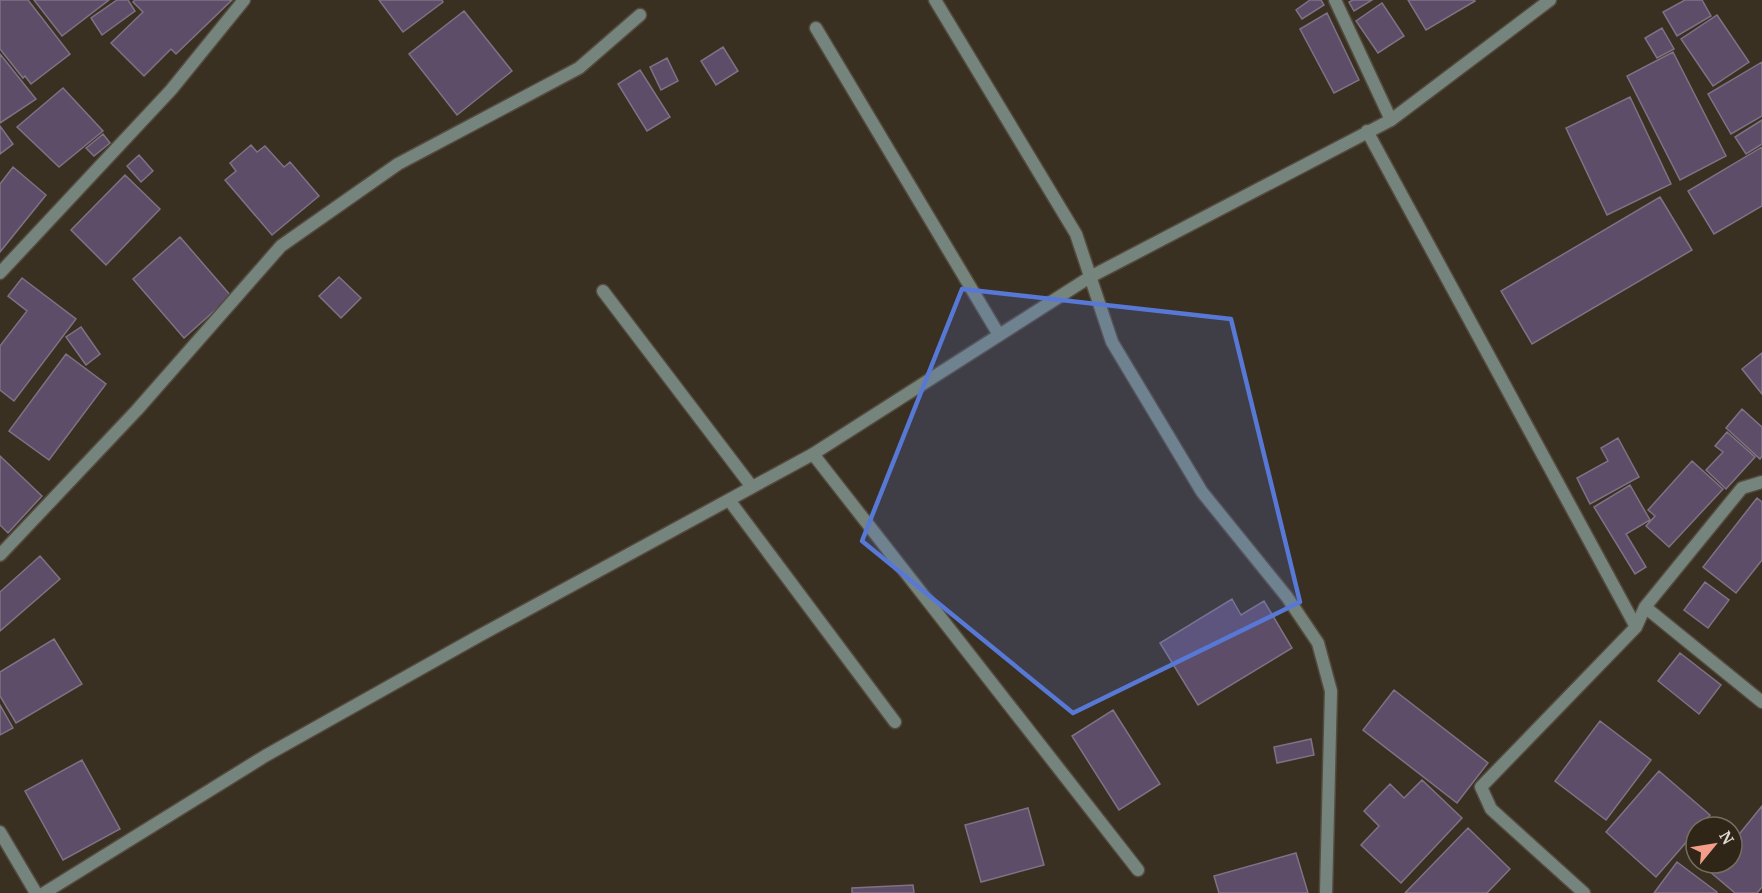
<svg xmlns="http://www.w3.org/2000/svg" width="1762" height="893" viewBox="0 0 1762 893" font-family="'PT Serif',serif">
  <rect width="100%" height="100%" fill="#393022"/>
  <!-- building -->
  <path fill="#5e4d68" stroke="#7d7384" stroke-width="1.5" d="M0,0H28L70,54L31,84L25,76L23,78L0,49Z
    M34,0H109L62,36Z
    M117,0H128L135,11L102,35L91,18Z
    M135,0H232L176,54L171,49L144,76L111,43L143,12L133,2Z
    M379,0H442L443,2L403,32Z
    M1310,0H1321L1324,5L1302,19L1296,10Z
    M1353,0H1372L1354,11L1349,2Z
    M1408,0H1474L1475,1L1426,30Z
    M1685,0H1702L1711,16L1677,36L1663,12Z
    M1382,3L1404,36L1378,53L1356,21Z
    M464,11L512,71L457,115L409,54Z
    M1327,13L1359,80L1334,93L1300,29Z
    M1717,15L1749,62L1713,86L1681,39Z
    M1662,28L1674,49L1657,58L1645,38Z
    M723,47L738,71L716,85L701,61Z
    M1673,52L1726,156L1680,180L1627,76Z
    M0,54L36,99L0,123Z
    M667,58L678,81L661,90L650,67Z
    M1762,62V116L1731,134L1708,94Z
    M640,70L670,117L647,131L618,84Z
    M63,88L103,131L59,167L17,127Z
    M1630,97L1671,184L1607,215L1566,128Z
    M1762,120V144L1746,154L1735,137Z
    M0,126L13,144L0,154Z
    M103,134L110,143L94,156L86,148Z
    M251,145L257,152L265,146L284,167L290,162L319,196L272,235L225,180L236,171L230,163Z
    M1762,147V206L1714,234L1688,191Z
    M139,155L153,171L141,182L127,166Z
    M13,167L46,195L0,252V184Z
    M125,175L160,209L106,265L71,230Z
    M1660,197L1692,250L1532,344L1501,291Z
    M180,237L231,296L184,338L133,279Z
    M339,277L361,298L341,318L319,296Z
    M22,278L76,319L14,401L0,390V346L27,311L8,296Z
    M81,327L100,354L86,365L66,337Z
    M1762,353V394L1742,369Z
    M66,354L106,384L49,460L9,431Z
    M1742,409L1762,427V456L1760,459L1726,428Z
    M1727,432L1755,457L1726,489L1706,470L1723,452L1715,446Z
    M1618,438L1639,477L1590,504L1577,478L1608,461L1601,448Z
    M0,456L42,496L8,533L0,525Z
    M1692,461L1723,489L1669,547L1646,526L1655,516L1648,510Z
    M1630,485L1650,520L1626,534L1646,567L1635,574L1594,507Z
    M1757,498L1762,502V560L1736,593L1703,567Z
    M40,556L60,579L0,631V592Z
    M1705,582L1729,600L1708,628L1684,610Z
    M1232,599L1241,615L1264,601L1292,648L1198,705L1160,643Z
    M54,639L82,684L16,723L0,696V672Z
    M1680,653L1721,685L1699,714L1658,681Z
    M1394,690L1488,763L1457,803L1363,730Z
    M0,705L13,728L0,735Z
    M1113,710L1160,784L1119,810L1072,736Z
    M1600,721L1651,760L1606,820L1555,781Z
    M1311,739L1314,755L1277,763L1274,747Z
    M82,760L120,829L63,860L25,791Z
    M1659,771L1710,815L1700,827H1696V831L1656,877L1606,832Z
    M1422,780L1462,818L1401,883L1361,845L1379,826L1364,811L1390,784L1404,798Z
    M1762,806V887L1757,893H1735L1709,871L1716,863H1732V843Z
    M1028,808L1044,865L981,882L965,825Z
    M1468,828L1510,869L1487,893H1405Z
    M1296,853L1308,893H1219L1214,876Z
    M1677,862L1717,892V893H1654Z
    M913,885L914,893H852V888Z"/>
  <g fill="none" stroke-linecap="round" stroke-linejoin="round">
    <!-- lane casing -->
    <g stroke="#544b3e" stroke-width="15">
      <path id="lane" d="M1335,0L1391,120
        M603,291L752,487"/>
    </g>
    <!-- street casing -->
    <g stroke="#544b3e" stroke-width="15">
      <path id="street" d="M935,0L1076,234L1112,342L1202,492L1287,597L1318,643L1331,691L1326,893
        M816,28L999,335
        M1367,131L1636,627
        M0,273L171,90L244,0
        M813,454L1138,870
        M729,500L895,722
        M0,555L137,410L281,246L398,164L579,68L640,15
        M1645,607L1762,702
        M0,832L36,893
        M44,893L265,756L477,637L813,454L1090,277L1391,120L1550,0
        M1584,893L1491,809L1481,787L1636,627L1645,607L1742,488L1762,482"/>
    </g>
    <!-- lane -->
    <use href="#lane" stroke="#75857e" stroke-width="12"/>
    <!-- street -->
    <use href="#street" stroke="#75857e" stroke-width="12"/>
  </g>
  <!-- marked area -->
  <path fill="#5878d6" fill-opacity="0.2" stroke="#5878d6" stroke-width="4.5" stroke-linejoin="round" d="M962,289L1231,319L1300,602L1073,713L862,541Z"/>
  <!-- north arrow -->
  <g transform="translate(1714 845) rotate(60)"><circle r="28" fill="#2f2618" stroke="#766e62" stroke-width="1.5"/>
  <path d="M0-4.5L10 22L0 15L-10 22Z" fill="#f49e8a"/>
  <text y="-9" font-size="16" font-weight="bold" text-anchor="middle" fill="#e1dbd2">N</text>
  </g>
</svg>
